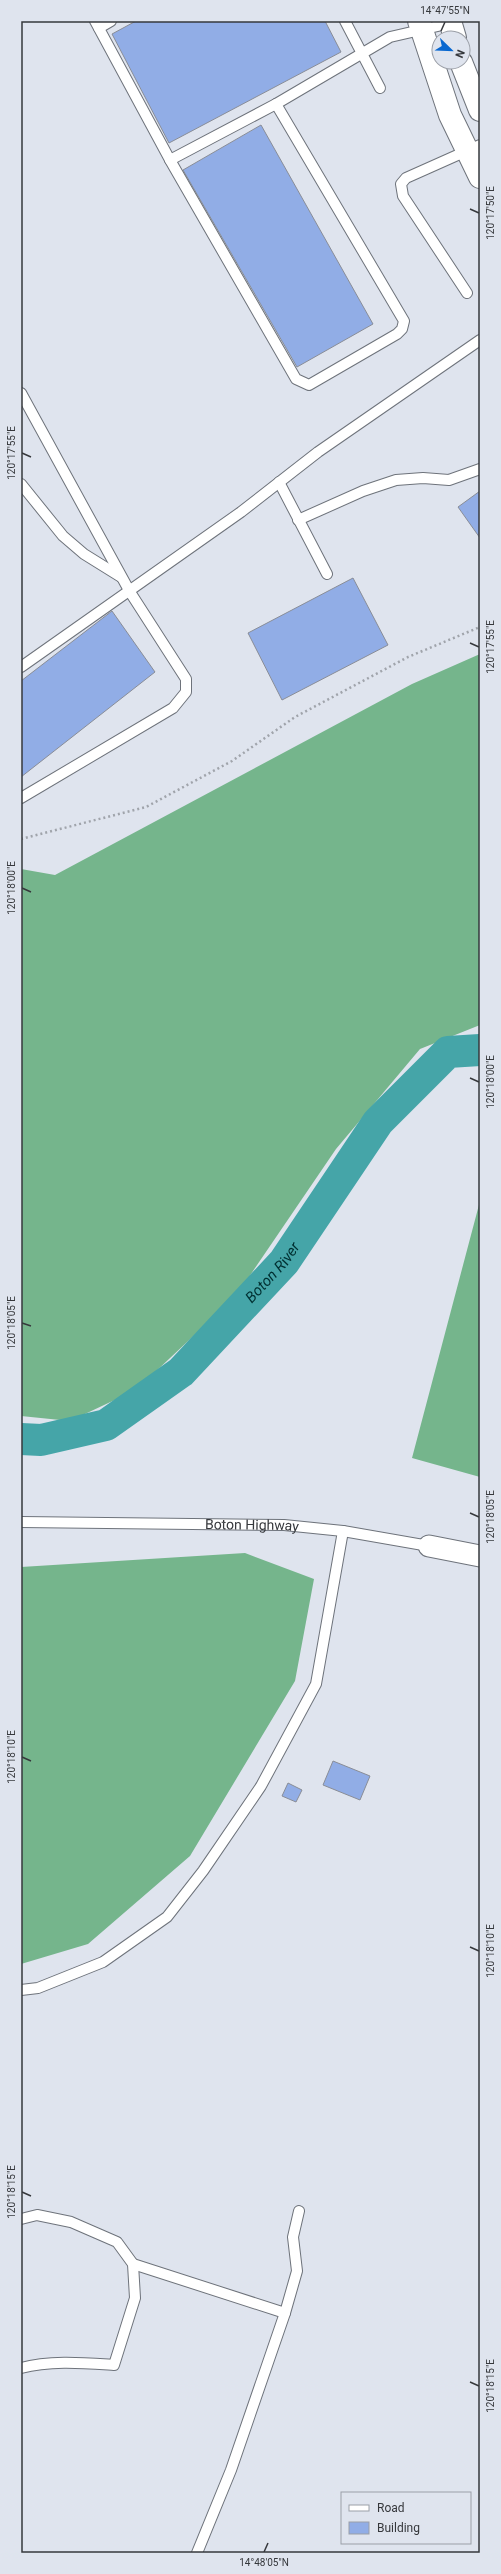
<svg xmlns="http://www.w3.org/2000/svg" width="501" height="2574" viewBox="0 0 501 2574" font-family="Roboto,sans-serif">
  <rect width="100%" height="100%" fill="#dfe4ee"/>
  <!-- forest -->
  <path fill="#75b58c" d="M480,654V1025L420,1049L336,1149L236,1296L136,1390L70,1421L21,1416V869L55,875L412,684Z
    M480,1201V1477L412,1458Z
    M245,1553L314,1579L295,1681L190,1856L88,1944L21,1964V1567Z"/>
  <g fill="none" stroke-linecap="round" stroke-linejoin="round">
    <!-- river -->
    <path stroke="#45a5a8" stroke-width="32" id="s1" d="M21,1439L41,1440L106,1425L181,1372L284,1262L378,1122L448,1052L480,1050"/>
  </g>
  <!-- building -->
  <path fill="#91ade6" stroke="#898d97" d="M136,21H325L341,52L169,143L112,34Z
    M261,125L373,324L297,367L183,170Z
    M480,491V538L458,507Z
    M353,578L388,645L282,700L248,633Z
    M112,611L155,672L21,777V681Z
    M333,1761L370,1776L360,1800L323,1785Z
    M288,1783L302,1790L296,1802L282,1796Z"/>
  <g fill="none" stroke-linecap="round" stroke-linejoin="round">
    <!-- lane casing -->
    <g stroke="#6e737b" stroke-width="12">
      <g id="lane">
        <path d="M95,21L170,160L296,379L309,385L397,334L402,329L404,321L276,104"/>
        <path d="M345,21L380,88"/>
        <path d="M99,28L111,21"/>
        <path d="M170,160L276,104L390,37L451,23"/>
        <path d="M467,293L403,196L401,184L406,178L480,145"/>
        <path d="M21,393L130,592L186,679V692L173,708L21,798"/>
        <path d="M279,482L327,574"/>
        <path d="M21,484L63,536L84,554L121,577"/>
        <path d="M298,520L363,491L396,480L423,478L449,480L480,469"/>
        <path d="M21,667L241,512L318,452L480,340"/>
        <path id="s2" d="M21,1522L284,1525L343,1531L429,1546"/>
        <path d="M21,1990L38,1988L103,1962L167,1917L203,1871L261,1786L316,1684L343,1531"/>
        <path d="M21,2219L37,2215L71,2222L117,2242L133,2264L135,2298L114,2365C84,2363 50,2360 21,2368"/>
        <path d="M133,2264L285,2313L231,2470L197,2553"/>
        <path d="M285,2313L297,2271L293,2237L299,2211"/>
      </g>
    </g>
    <!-- street casing -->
    <g stroke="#6e737b" stroke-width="23">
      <path id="street" d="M429,1546L480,1556"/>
    </g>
    <!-- primary casing -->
    <g stroke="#6e737b" stroke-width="24">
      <path id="primary" d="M419,21L450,115L480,177
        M450,21L455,38
        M461,62L480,110"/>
    </g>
    <!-- path -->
    <path stroke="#a0a4ab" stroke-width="2.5" stroke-dasharray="2 3" stroke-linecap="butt" d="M21,839L146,807L232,761L295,717L408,657L480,627"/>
    <!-- lane -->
    <use href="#lane" stroke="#fff" stroke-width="10"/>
    <!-- street -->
    <use href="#street" stroke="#fff" stroke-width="21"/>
    <!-- primary -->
    <use href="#primary" stroke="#fff" stroke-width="22"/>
  </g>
  <!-- ticks -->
  <path fill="none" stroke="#36383c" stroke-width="1.5" d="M441,31L445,22M470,209L479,213M22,453L31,457M470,643L479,647M22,888L31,892M470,1078L479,1082M22,1323L31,1326M470,1513L479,1517M22,1757L31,1761M470,1947L479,1951M22,2192L31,2196M470,2382L479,2386M264,2552L268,2543"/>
  <g text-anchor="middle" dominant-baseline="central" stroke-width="3.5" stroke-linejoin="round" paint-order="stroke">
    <!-- street labels -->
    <g font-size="14" fill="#36383c" stroke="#dfe4ee">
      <text stroke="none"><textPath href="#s2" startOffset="231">Boton Highway</textPath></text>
    </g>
    <!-- water labels -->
    <g font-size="15" font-style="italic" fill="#003032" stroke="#dfe4ee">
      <text stroke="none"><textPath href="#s1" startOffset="314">Boton River</textPath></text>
    </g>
  </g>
  <!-- border -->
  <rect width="501" height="2574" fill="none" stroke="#dfe4ee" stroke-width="44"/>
  <!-- legend -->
  <rect x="341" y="2492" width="130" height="52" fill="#dfe4ee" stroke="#9b9fa7"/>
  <rect x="349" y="2505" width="20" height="6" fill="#ffffff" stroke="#9b9fa7"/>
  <text x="377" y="2512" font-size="12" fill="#36383c">Road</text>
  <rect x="349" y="2522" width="20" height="12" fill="#91ade6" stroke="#9b9fa7"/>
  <text x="377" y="2532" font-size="12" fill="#36383c">Building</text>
  <!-- north arrow -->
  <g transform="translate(451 50) rotate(113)"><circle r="19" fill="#dfe4ee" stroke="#9b9fa7"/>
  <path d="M0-3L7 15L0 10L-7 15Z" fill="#0867d0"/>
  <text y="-6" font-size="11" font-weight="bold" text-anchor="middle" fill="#36383c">N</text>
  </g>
  <rect x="22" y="22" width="457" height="2530" fill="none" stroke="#36383c" stroke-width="1.5"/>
  <g font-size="10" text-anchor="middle" fill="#36383c">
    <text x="445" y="14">14°47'55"N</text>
    <text transform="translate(490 213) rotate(-90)" y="4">120°17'50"E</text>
    <text transform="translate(11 453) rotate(-90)" y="4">120°17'55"E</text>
    <text transform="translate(490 647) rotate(-90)" y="4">120°17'55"E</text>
    <text transform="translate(11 888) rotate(-90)" y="4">120°18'00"E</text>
    <text transform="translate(490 1082) rotate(-90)" y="4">120°18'00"E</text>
    <text transform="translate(11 1323) rotate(-90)" y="4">120°18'05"E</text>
    <text transform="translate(490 1517) rotate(-90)" y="4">120°18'05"E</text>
    <text transform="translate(11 1757) rotate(-90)" y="4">120°18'10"E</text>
    <text transform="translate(490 1951) rotate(-90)" y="4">120°18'10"E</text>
    <text transform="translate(11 2192) rotate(-90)" y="4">120°18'15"E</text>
    <text transform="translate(490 2386) rotate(-90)" y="4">120°18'15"E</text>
    <text x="264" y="2566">14°48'05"N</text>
  </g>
</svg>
